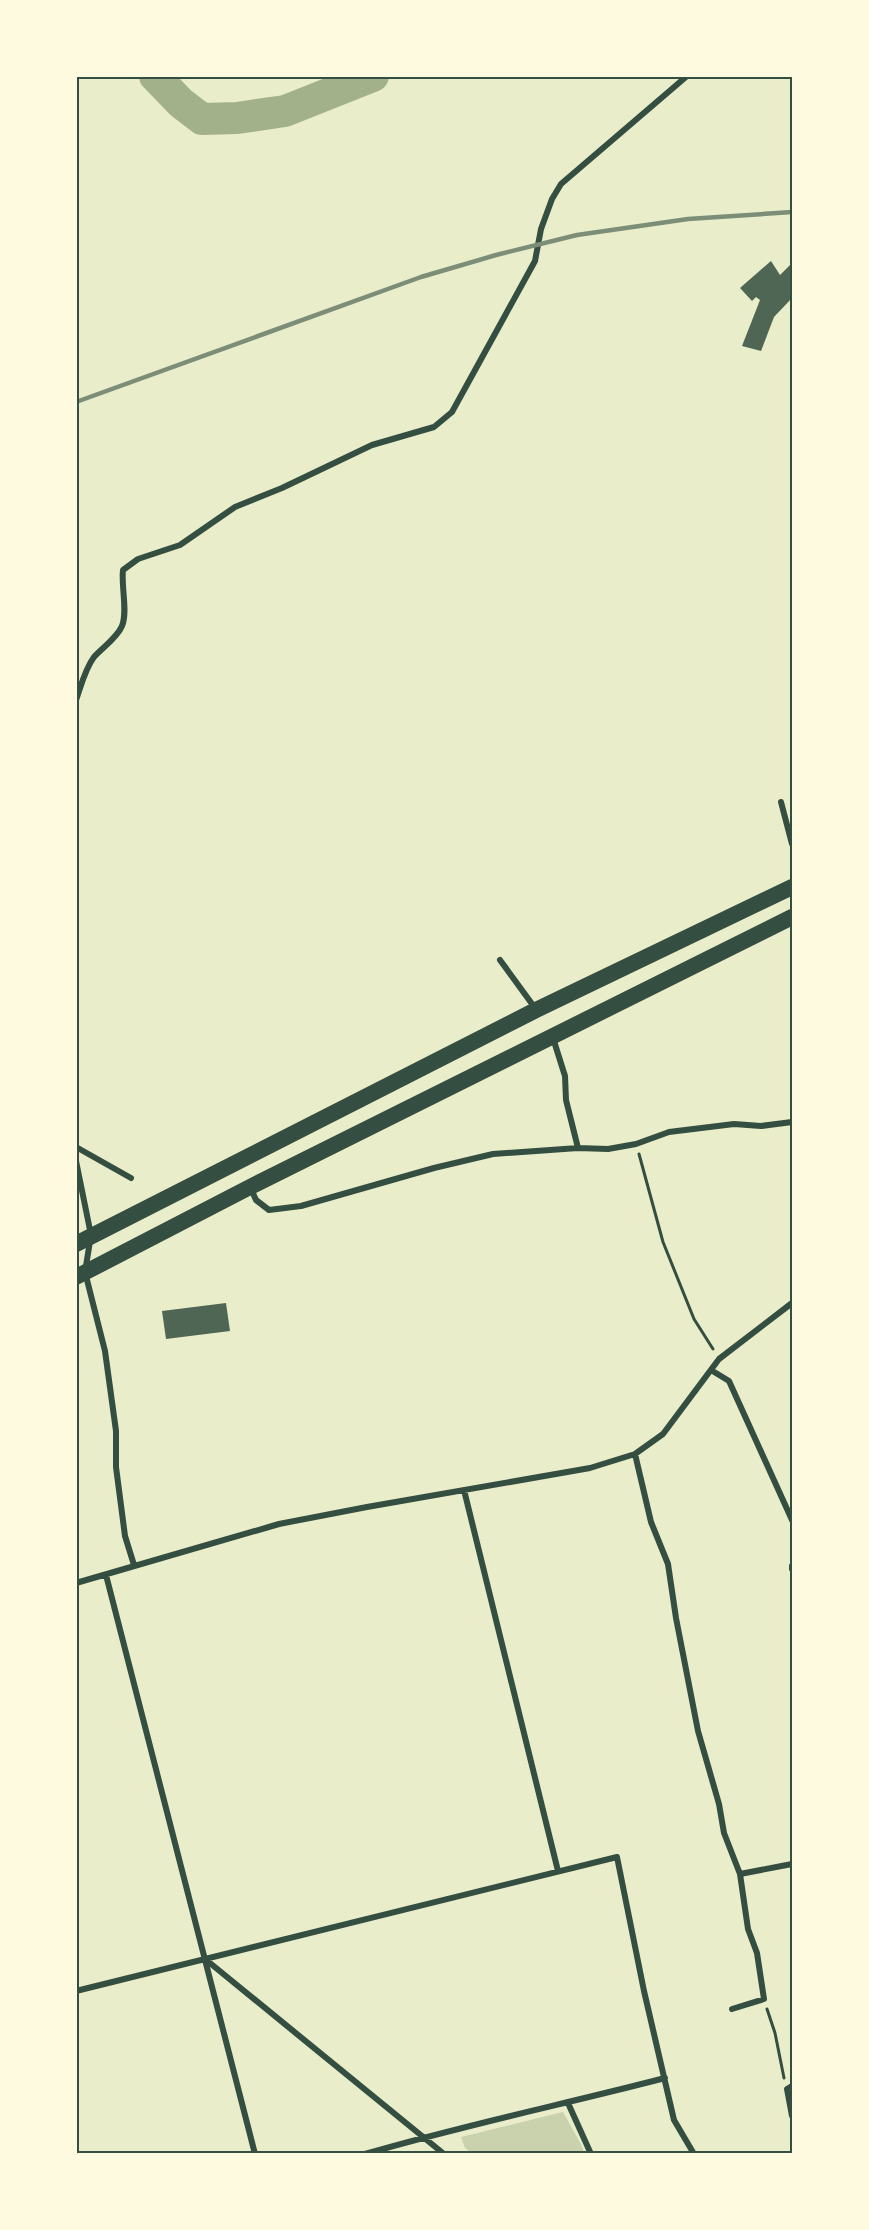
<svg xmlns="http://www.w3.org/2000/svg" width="869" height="2230" viewBox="0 0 869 2230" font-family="Inter,sans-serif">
  <rect width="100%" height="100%" fill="#e9edc9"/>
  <!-- green -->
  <path fill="#cad2ad" d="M563,2112L582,2146L584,2153H472L465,2148L461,2137Z"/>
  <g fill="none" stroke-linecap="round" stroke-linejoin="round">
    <!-- river -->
    <path stroke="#a3b18a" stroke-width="32" d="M155,76L181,103L202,119L237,118L285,111L373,76"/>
  </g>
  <!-- building -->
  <path fill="#4f6655" d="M771,261L780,275L792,263V298L774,317L761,351L742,346L760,300L756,297L752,301L740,288Z
    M226,1303L230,1331L166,1339L162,1311Z"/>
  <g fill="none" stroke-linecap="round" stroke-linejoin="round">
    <!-- path -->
    <path stroke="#344e41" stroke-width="3" d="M639,1154L663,1242L694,1319L713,1349
      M767,2009L775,2033L784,2078"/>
    <!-- minor -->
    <path stroke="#344e41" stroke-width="6" d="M76,700C81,686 85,669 94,657C103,647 117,638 122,626C128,612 121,586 123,570L138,559L180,545L235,507L282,488L372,445L434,427L452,412L535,261L541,229L552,199L561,184L687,76
      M781,802L792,844
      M500,960L535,1008
      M553,1038L565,1076L566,1100L578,1148
      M76,1147L131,1178
      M76,1161L91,1235L85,1272L105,1351L116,1431V1467L125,1536L134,1565
      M251,1189L256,1200L269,1210L301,1206L434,1168L493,1154L578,1148L608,1149L636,1144L669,1132L734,1124L761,1126L792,1122
      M711,1370L729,1381L792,1520
      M635,1454L651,1522L668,1564L676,1618L698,1731L719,1804L724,1833L740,1874L748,1929L757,1953L764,1999L732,2009
      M464,1490L558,1871
      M792,1566V1569
      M106,1575L255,2154
      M76,1583L279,1524L367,1507L590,1468L635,1454L663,1434L719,1359L792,1303
      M740,1874L792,1864
      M205,1959L444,2154
      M76,1991L617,1857L644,1991L674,2120L694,2154
      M792,2086L787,2089L792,2116
      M568,2103L591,2154
      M365,2154C464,2125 565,2104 665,2078"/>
    <!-- trunk -->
    <path stroke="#344e41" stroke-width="16" d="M76,1244L536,1010L792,887
      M76,1277L250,1187L792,917"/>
    <!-- rail -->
    <path stroke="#7c8e77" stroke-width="4.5" d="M76,402L421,277L496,255L577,235L688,219L792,212"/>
  </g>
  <!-- border -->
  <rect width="869" height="2230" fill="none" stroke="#fefae0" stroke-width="156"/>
  <rect x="78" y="78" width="713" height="2074" fill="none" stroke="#344e41" stroke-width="2"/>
</svg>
